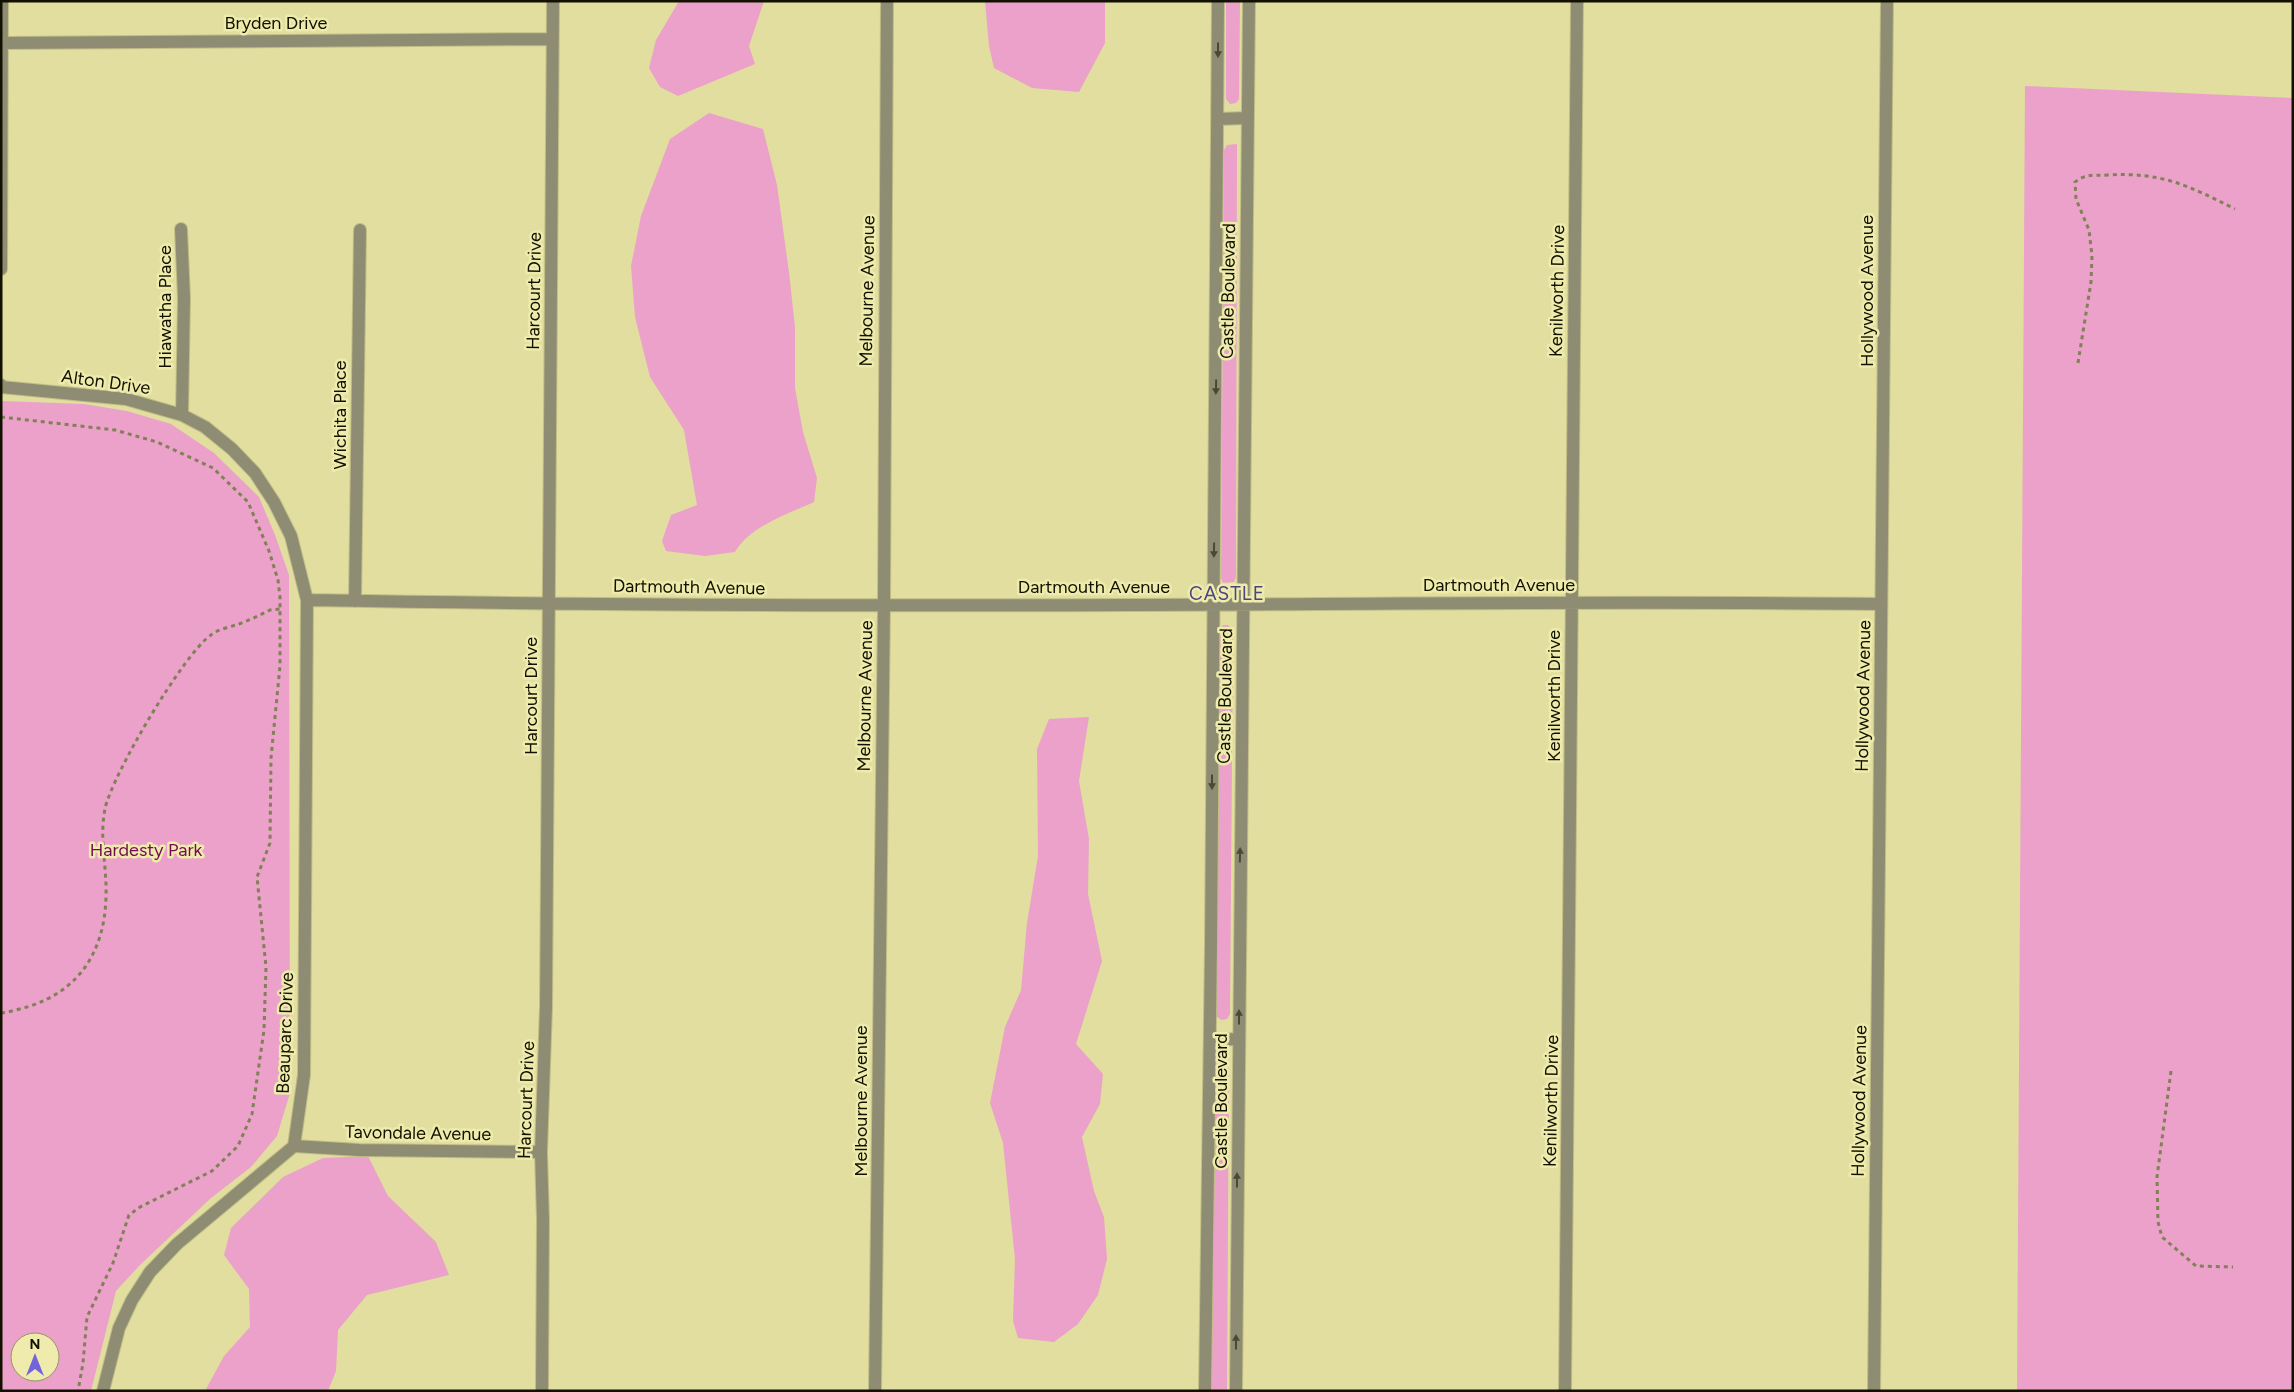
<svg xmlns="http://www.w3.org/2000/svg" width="2294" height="1392" viewBox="0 0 2294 1392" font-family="Figtree,sans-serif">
  <rect width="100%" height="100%" fill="#e1de9f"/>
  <!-- green -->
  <path fill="#eba1ca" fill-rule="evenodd" d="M679,1H764L749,46L755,64L678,96L660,87L649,68L656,40Z
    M985,1H1105V43L1079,92L1032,88L994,68L989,46Z
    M1226,1H1240L1239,99L1236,103L1230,104L1226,99Z
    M2025,86L2293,98V1391H2017Z
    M709,113L763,129L777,185L789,272L795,327V388L803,432L817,478L814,502C788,514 750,526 735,552L705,556L666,551L662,541L671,515L697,505L684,430L650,377L635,317L631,266L641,216L670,139Z
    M1237,144L1236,577L1234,582L1223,583L1221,578L1224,150L1227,145Z
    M1,401L84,404L127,411L171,424L214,453L259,497L275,535L289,575L290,1093L277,1136L251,1167L211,1198L140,1265L116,1291L91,1391H1ZM20,1342H50V1372H20Z
    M1223,625H1228L1233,630L1230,1014L1227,1019L1221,1020L1216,1016L1219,630Z
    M1089,717L1079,781L1089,839L1088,894L1102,961L1076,1044L1103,1074L1100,1104L1082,1137L1094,1191L1104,1217L1107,1259L1098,1295L1078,1324L1054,1342L1018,1338L1013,1321L1015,1259L1003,1143L990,1103L1005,1027L1021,990L1027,923L1038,856L1037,749L1049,719Z
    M1225,1062L1229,1069L1227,1391H1211L1215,1070L1218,1064Z
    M368,1156L388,1196L436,1242L449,1275L367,1295L338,1330L336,1371L328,1391H205L224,1356L250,1327L249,1289L224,1255L231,1228L283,1177L323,1158Z"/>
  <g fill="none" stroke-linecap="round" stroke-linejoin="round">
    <!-- minor casing -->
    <g stroke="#c0bd86" stroke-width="14">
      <path id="minor" d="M1,43L551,39
        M1218,119L1248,118
        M181,229L184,298L182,415
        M1,269L2,1
        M1,385V387L126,399L182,415L205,427L232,449L255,473L274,502L291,536L307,600L304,1075L294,1146L177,1244L150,1272L132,1300L119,1328L103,1391
        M307,600C581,605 855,606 1130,605C1380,604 1631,601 1881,604
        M355,601L360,230
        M1210,1040L1239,1039
        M294,1146L359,1150L541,1152
        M542,1391L543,1220L541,1152L546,1007L553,1
        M875,1391L884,605L887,1
        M1205,1391L1211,945L1218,1
        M1236,1391L1249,1
        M1565,1391L1577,1
        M1874,1391L1887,1"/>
    </g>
    <!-- path -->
    <path stroke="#828056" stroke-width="3" stroke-dasharray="4 4" stroke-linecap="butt" d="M2078,363L2091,282L2092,256L2089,230L2076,199L2075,182C2087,173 2093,176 2107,175C2162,172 2187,185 2235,209
      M1,417L115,430L157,442L213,468L248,502L269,551L278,580L280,597V666L271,758L270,843L257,877L266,967L264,1030L252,1114L238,1146L212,1171L140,1207L129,1215L113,1263L87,1317L83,1363L78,1391
      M1,1013C10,1012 19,1009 27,1007C80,991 105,950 106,896C107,866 99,838 105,809C111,777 184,653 211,635C218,629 230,627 239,624C250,620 260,615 270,610L280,609
      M2171,1071L2157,1177L2158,1222L2162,1237L2196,1266L2233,1267"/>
    <!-- minor -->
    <use href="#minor" stroke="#8e8d73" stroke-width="12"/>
  </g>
  <!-- one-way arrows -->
  <defs><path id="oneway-solid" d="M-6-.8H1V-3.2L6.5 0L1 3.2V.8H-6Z" transform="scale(1.25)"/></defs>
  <g fill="#4a4934">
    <use href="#oneway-solid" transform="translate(1218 50) rotate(90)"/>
    <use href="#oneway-solid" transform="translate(1216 387) rotate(91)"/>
    <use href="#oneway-solid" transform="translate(1214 550) rotate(91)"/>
    <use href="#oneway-solid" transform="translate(1212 782) rotate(90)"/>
    <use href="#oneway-solid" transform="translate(1240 855) rotate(-89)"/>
    <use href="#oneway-solid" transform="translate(1239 1017) rotate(-90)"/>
    <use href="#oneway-solid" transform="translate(1237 1180) rotate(-90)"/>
    <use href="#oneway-solid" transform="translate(1236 1342) rotate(-90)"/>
  </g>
  <g text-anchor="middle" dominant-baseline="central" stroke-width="5" stroke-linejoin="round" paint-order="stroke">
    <!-- street labels -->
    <g font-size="18" fill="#121100" stroke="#eeebac">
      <text x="276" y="23">Bryden Drive</text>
      <text transform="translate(534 291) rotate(-89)">Harcourt Drive</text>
      <text transform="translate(867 291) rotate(-89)">Melbourne Avenue</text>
      <text transform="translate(1228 291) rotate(-89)">Castle Boulevard</text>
      <text transform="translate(1557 291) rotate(-89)">Kenilworth Drive</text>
      <text transform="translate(1867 291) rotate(-90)">Hollywood Avenue</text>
      <text transform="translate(165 307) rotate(-90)">Hiawatha Place</text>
      <text transform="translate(106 382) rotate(8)">Alton Drive</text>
      <text transform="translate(340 415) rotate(-90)">Wichita Place</text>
      <text x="1499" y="585">Dartmouth Avenue</text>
      <text transform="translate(689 587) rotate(1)">Dartmouth Avenue</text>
      <text x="1094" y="587">Dartmouth Avenue</text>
      <text transform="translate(531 696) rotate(-90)">Harcourt Drive</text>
      <text transform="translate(865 696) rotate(-89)">Melbourne Avenue</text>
      <text transform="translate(1225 696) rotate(-89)">Castle Boulevard</text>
      <text transform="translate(1554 696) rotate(-90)">Kenilworth Drive</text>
      <text transform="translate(1863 696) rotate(-89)">Hollywood Avenue</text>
      <text transform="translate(285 1033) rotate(-88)">Beauparc Drive</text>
      <text transform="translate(526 1100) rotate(-88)">Harcourt Drive</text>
      <text transform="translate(861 1101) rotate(-90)">Melbourne Avenue</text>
      <text transform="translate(1221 1101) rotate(-90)">Castle Boulevard</text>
      <text transform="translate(1551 1101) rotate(-89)">Kenilworth Drive</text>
      <text transform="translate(1859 1101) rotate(-89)">Hollywood Avenue</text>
      <text transform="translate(418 1133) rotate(1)">Tavondale Avenue</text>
    </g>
    <!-- park labels -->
    <g font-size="18" fill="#760954" stroke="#eeebac">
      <text x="146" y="850">Hardesty Park</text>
    </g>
    <!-- neighbourhood labels -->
    <g font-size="19" letter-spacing="1" fill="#4a4481" stroke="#eeebac">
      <text x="1227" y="593">CASTLE</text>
    </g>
  </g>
  <!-- border -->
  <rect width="2294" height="1392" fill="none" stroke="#121100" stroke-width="5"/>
  <!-- north arrow -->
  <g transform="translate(35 1357)"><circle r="24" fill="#eeebac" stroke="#969467"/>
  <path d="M0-4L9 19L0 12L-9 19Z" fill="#7363dd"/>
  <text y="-8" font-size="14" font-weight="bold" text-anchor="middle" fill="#121100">N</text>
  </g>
</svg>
